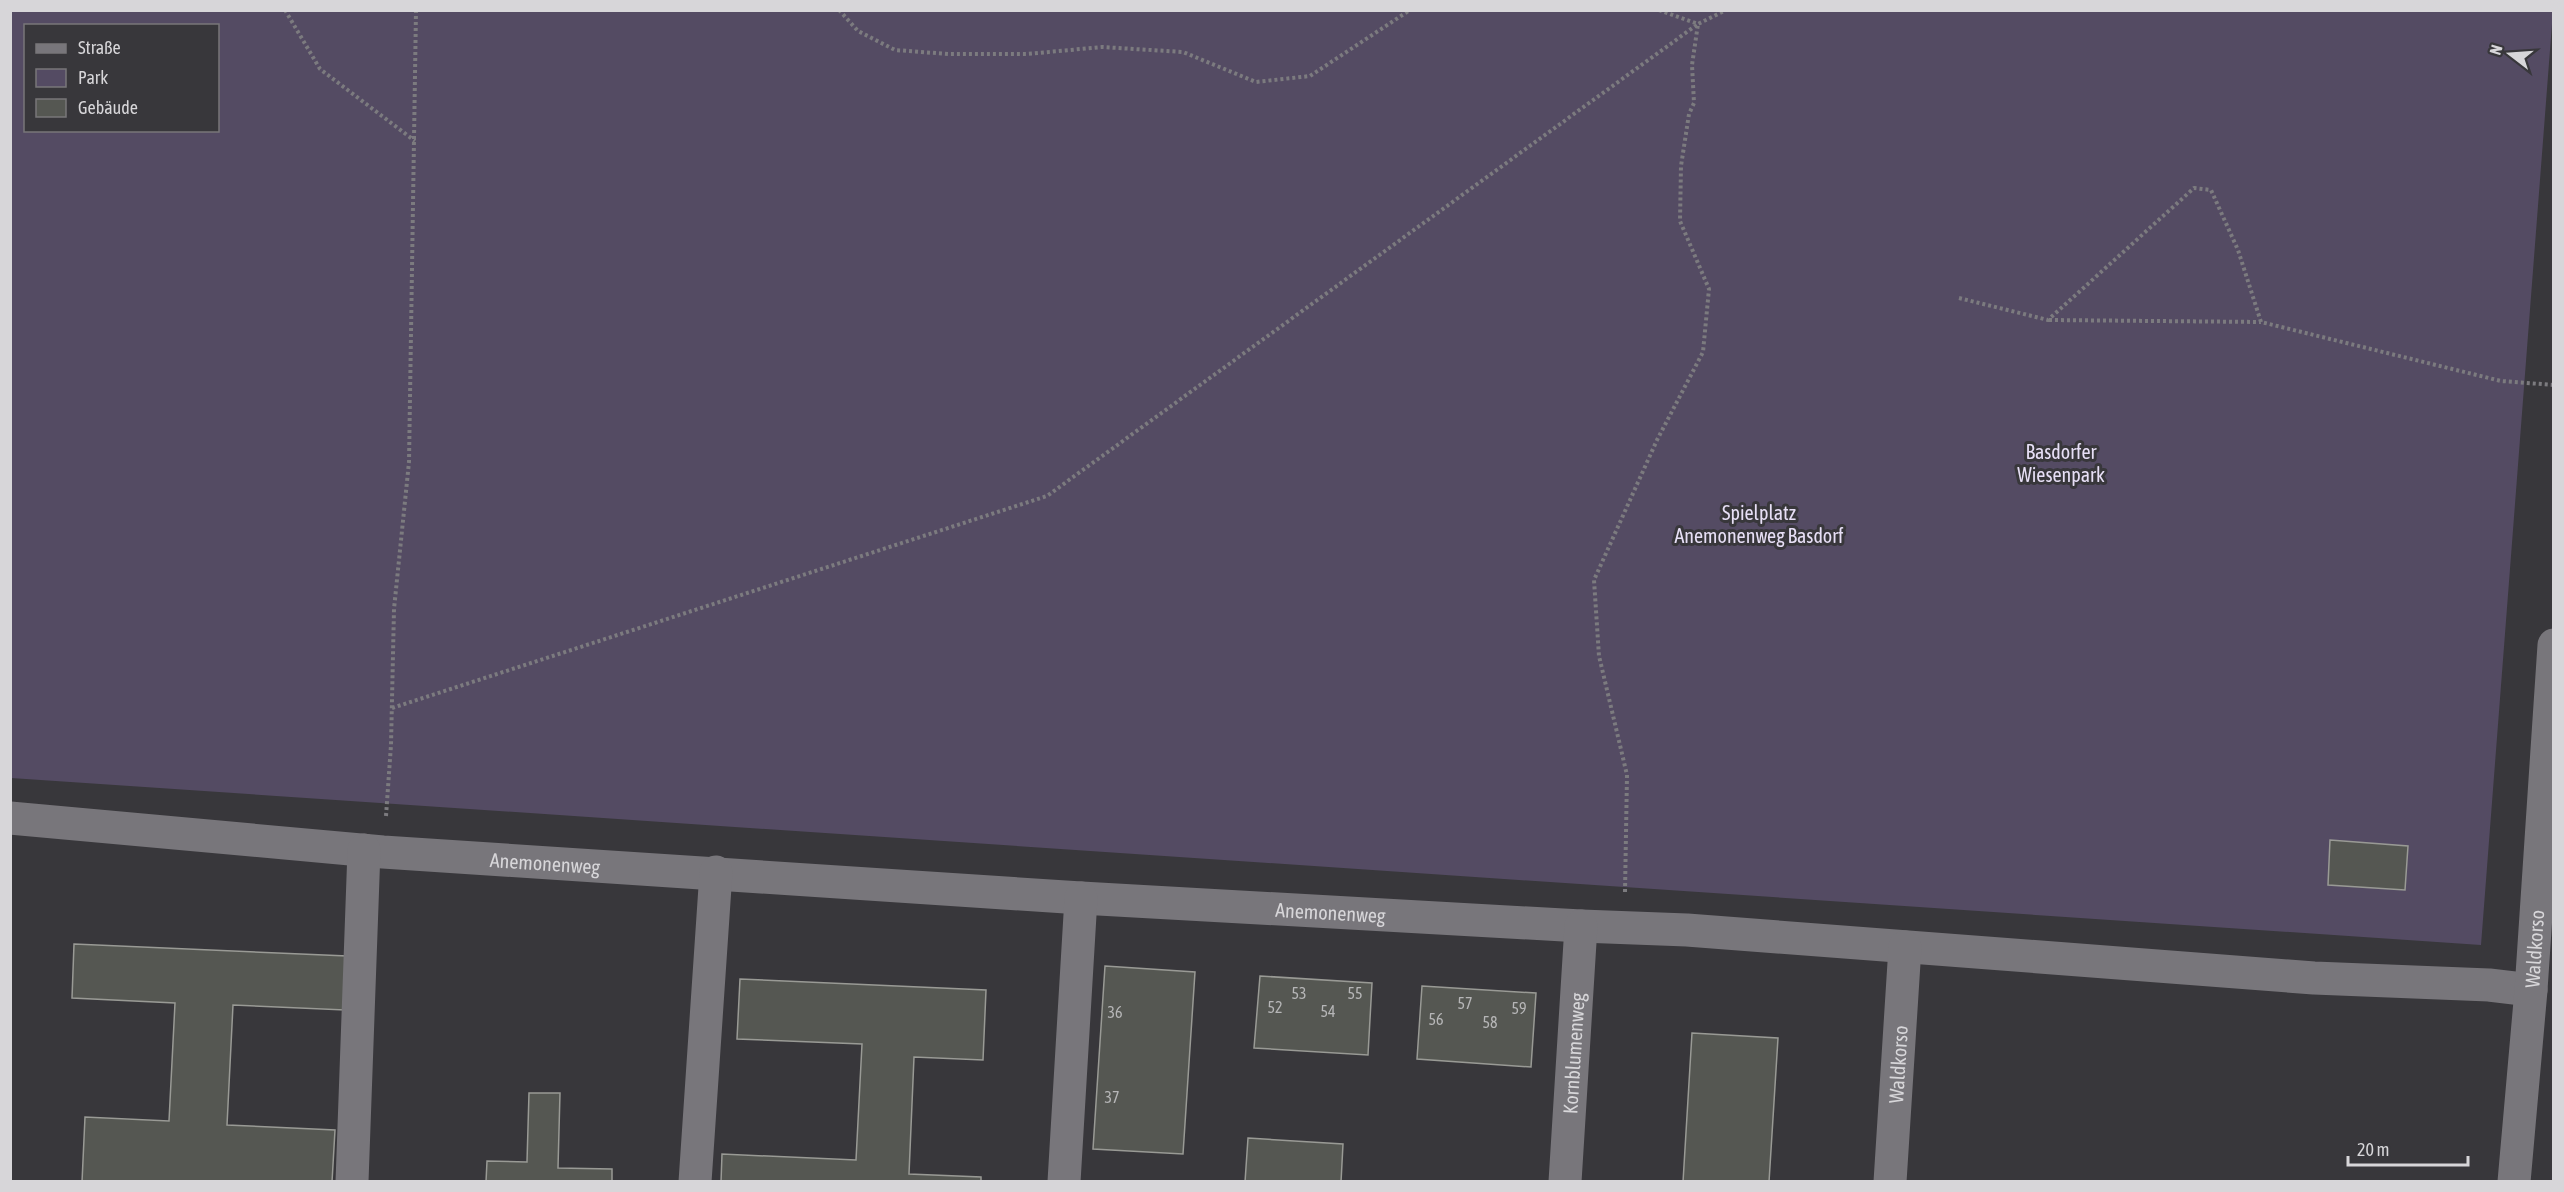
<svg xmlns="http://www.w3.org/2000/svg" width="2564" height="1192" viewBox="0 0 2564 1192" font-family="'Asap Condensed',sans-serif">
  <rect width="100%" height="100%" fill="#38373b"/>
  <!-- green -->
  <path fill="#544b63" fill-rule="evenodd" d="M10,11H2553L2481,945L11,778ZM26,26H218V130H26Z"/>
  <!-- building -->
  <path fill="#555752" stroke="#999a95" stroke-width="1.5" d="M2330,840L2408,846L2405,890L2328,885Z
    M74,944L347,956L345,1010L233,1005L227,1125L335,1130L332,1182H82L85,1117L169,1121L175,1003L72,998Z
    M1105,966L1195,972L1183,1154L1093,1149Z
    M1260,976L1372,983L1368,1055L1254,1048Z
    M740,979L986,990L983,1060L914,1057L909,1174L981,1177V1182H721L722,1154L856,1160L862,1044L737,1039Z
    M1422,986L1536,993L1531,1067L1417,1059Z
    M1692,1033L1778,1038L1769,1182H1683Z
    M529,1093H560L558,1168L612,1169V1182H486L487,1161L527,1162Z
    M1248,1138L1343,1144L1341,1182H1245Z"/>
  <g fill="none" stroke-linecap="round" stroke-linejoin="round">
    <!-- path -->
    <path stroke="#7c7b7f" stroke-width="4" stroke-dasharray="3 3" stroke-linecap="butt" d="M285,10L320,69L415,141
      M839,10L858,31L895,50L948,54H1027L1102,47L1183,52L1256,82L1310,76L1410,10
      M1659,10L1698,24L1726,10
      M1959,298L2048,320L2194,188L2211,190L2238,250L2261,322L2501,381L2554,385
      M2049,320L2261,322
      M392,708L1047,496L1698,24
      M386,816L391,745L394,609L409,462L416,10
      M1625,892L1627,775L1599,656L1594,580L1657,440L1703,352L1709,289L1680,221L1681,166L1689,114L1694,103L1692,65L1698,24"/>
    <!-- minor -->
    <g stroke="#78767b" stroke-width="33">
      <path id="s1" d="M10,818L383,852L1081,898L1581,926L1687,930L2314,978L2489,985L2531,990"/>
      <path d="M352,1182L364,850"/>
      <path d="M695,1182L716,872"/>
      <path d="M1064,1182L1081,898"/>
      <path id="s2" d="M1565,1182L1581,926"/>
      <path id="s3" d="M1890,1182L1905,947"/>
      <path id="s4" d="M2514,1182L2531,990L2554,645"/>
    </g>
  </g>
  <g text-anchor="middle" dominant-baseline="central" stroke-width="6" stroke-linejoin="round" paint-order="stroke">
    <!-- number labels -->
    <g font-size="16" fill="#b6b6b7">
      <text x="1299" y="993">53</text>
      <text x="1355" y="993">55</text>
      <text x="1465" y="1003">57</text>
      <text x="1275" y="1007">52</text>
      <text x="1519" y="1008">59</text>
      <text x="1328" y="1011">54</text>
      <text x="1115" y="1012">36</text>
      <text x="1436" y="1019">56</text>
      <text x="1490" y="1022">58</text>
      <text x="1112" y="1097">37</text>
    </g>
    <!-- park labels -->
    <g font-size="20" fill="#e7dff6" stroke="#38373b">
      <text x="2061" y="451">Basdorfer<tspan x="2061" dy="23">Wiesenpark</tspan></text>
      <text x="1759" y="512">Spielplatz<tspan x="1759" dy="23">Anemonenweg Basdorf</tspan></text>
    </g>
    <!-- street labels -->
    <g font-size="20" fill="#d7d6d9" stroke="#38373b">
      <text stroke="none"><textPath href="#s1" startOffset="537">Anemonenweg</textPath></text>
      <text stroke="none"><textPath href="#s1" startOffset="1324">Anemonenweg</textPath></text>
      <text stroke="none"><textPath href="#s4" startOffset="234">Waldkorso</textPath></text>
      <text stroke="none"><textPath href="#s2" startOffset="129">Kornblumenweg</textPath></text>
      <text stroke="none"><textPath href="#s3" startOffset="118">Waldkorso</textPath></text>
    </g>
  </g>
  <!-- border -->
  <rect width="2564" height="1192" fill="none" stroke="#d7d6d9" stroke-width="24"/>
  <!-- legend -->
  <rect x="24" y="24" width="195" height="108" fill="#38373b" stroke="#78777a" stroke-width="1.5"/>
  <rect x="36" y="44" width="30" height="9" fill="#78767b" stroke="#78777a" stroke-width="1.5"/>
  <text x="78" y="54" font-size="18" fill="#d7d6d9">Straße</text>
  <rect x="36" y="69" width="30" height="18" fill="#544b63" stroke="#78777a" stroke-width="1.5"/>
  <text x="78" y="84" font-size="18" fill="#d7d6d9">Park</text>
  <rect x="36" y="99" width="30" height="18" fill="#555752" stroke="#78777a" stroke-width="1.5"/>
  <text x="78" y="114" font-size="18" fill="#d7d6d9">Gebäude</text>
  <!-- north arrow -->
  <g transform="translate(2510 54) rotate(287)" stroke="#38373b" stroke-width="4.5" paint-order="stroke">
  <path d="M0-4.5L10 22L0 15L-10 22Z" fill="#d7d6d9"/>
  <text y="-9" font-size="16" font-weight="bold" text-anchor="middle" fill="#d7d6d9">N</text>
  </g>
  <!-- scale -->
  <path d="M2348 1156v9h120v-9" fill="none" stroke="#d7d6d9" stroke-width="3"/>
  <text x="2357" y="1156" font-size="18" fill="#d7d6d9" stroke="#38373b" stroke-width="4.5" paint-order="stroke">20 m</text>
</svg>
